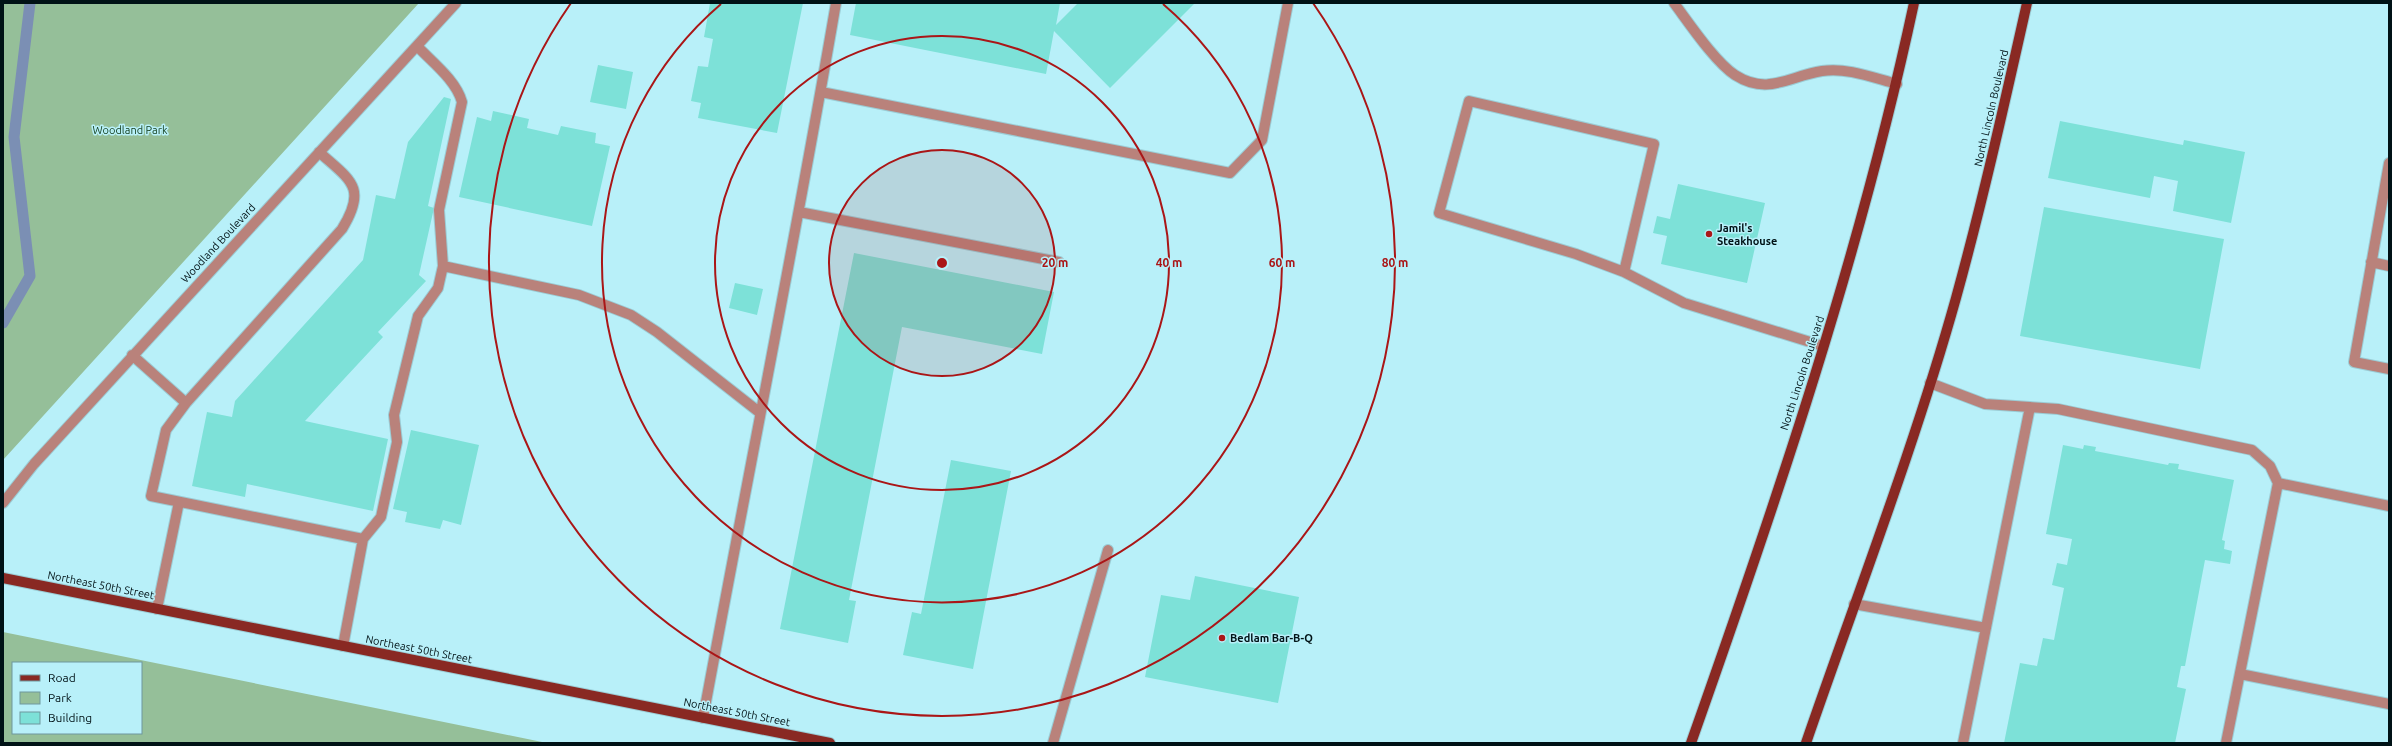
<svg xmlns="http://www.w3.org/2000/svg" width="2392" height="746" viewBox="0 0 2392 746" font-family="Ubuntu,sans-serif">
  <rect width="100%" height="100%" fill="#b8f0f9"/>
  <!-- green -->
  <path fill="#95bf99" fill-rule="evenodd" d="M3,3H419L3,460Z
    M3,632L547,743H3ZM13,663H141V733H13Z"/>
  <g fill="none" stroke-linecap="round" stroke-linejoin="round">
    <!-- stream -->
    <path stroke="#7b8fb4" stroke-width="11" d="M3,323L30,276L14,137L30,3"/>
  </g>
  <!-- building -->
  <path fill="#7de1d8" d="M710,3H803L777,133L698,118L701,103L691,101L698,66L708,67L713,39L704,37Z
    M856,3H1060L1056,25L1078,3H1195L1110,88L1054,31L1046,74L850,35Z
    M598,65L633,72L626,109L590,102Z
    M444,97L451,99L428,206L434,208L419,275L426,281L378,332L383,337L305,421L388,439L373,511L247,484L245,497L192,486L207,412L232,417L235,401L363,260L376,195L395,199L408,142Z
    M493,111L529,119L527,128L558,135L561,126L596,133L595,143L610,146L592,226L459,197L477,117L491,121Z
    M2060,121L2183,145L2184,140L2245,152L2231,223L2173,211L2178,181L2154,176L2150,198L2048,178Z
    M1678,184L1765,203L1747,283L1661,264L1667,236L1653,233L1657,216L1670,219Z
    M2044,207L2224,239L2200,369L2020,336Z
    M854,253L1054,292L1042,354L902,327L849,600L856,601L848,643L780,629Z
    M735,283L763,289L757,315L729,308Z
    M411,430L479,445L461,525L443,520L440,529L405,522L407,512L393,509Z
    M2063,445L2083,449L2084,445L2096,447L2095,451L2168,465L2169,463L2179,464L2178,469L2234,480L2222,540L2225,541L2224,549L2232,551L2230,564L2205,560L2185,666H2181L2177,687L2186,689L2175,743H2004L2020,663L2037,666L2043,638L2054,640L2064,588L2052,585L2057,563L2067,565L2072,539L2046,534Z
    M951,460L1011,471L973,669L903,655L912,612L921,614Z
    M1195,576L1299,597L1278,703L1145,677L1161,595L1190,600Z"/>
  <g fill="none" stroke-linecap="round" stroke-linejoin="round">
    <!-- minor casing -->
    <g stroke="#9bccd5" stroke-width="12">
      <path id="minor" d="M1674,3C1689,23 1715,62 1735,75C1768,96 1789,76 1822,71C1847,67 1874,78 1897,84
        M821,92L1230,173L1262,140L1288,3
        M319,152C350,180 368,187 342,229L186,403L166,430L151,496L363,539
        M2389,163L2354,362L2389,369
        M799,212L1059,262
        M2371,262L2389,266
        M443,266L579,295L631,315L657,332L759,412
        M1624,272L1654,144L1469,101L1439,213L1576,254L1624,272L1684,303L1823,346
        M132,355L186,403
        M1930,383L1985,404L2058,409L2252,450L2270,466L2278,483L2226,743
        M2278,483L2389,506
        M3,503L34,464L456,3
        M1854,604L1986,628
        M157,609L179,502
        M343,646L363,539L381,517L397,442L394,415L418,316L438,288L443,266L439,210L462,102C456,80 432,62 417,46
        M2240,674L2389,704
        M703,718C747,480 795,242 836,3
        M1053,743L1108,550
        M1963,743L2030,407"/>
    </g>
    <!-- major casing -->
    <g stroke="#9bccd5" stroke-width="12">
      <path id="major" d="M3,578L830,743
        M1691,743C1777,500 1860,255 1914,3
        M1806,743C1857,595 1914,448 1956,298C1983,200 2005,101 2027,3"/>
    </g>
    <!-- minor -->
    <use href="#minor" stroke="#b9827b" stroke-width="10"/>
    <!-- major -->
    <use href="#major" stroke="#892923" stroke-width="10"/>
  </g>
  <!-- distance rings -->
  <circle cx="942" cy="263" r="113" fill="#aa1617" fill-opacity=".12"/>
  <g fill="none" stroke="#aa1617" stroke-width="2">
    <circle cx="942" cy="263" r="113"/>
    <circle cx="942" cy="263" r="227"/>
    <path d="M1163 4A340 340 0 1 1 721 4"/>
    <path d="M1313 3A453 453 0 1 1 571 3"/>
  </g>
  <!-- markers -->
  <g fill="#aa1617" stroke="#b8f0f9" stroke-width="1.5">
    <circle cx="1709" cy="234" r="4"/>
    <circle cx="1222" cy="638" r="4"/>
  </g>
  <g text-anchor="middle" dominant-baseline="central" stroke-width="3" stroke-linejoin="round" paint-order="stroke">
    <!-- street labels -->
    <g font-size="11" fill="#001216" stroke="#b8f0f9">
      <text transform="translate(1991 108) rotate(-77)">North Lincoln Boulevard</text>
      <text transform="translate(218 243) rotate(-47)">Woodland Boulevard</text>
      <text transform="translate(1802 373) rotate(-72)">North Lincoln Boulevard</text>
      <text transform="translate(101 585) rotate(11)">Northeast 50th Street</text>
      <text transform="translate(419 649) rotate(11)">Northeast 50th Street</text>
      <text transform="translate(737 712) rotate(11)">Northeast 50th Street</text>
    </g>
    <!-- park labels -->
    <g font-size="11" fill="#15401e" stroke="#b8f0f9">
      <text x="130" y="130">Woodland Park</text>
    </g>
    <!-- poi labels -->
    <g font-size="11" font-weight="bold" fill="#001216" stroke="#b8f0f9" text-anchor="start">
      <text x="1717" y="228">Jamil's<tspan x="1717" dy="13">Steakhouse</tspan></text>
      <text x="1230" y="638">Bedlam Bar-B-Q</text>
    </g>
  </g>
  <circle cx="942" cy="263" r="6" fill="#aa1617" stroke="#b8f0f9" stroke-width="2"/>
  <g font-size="12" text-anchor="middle" font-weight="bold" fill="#aa1617" stroke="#b8f0f9" stroke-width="3" stroke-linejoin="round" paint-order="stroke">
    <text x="1055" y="267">20 m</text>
    <text x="1169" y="267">40 m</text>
    <text x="1282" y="267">60 m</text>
    <text x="1395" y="267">80 m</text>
  </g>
  <!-- border -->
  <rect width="2392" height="746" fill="none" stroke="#001216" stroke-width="8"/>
  <!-- legend -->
  <rect x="12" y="662" width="130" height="72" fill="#b8f0f9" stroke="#6e979e"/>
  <rect x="20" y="675" width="20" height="6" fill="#892923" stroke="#6e979e"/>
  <text x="48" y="682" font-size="12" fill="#001216">Road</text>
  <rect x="20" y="692" width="20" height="12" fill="#95bf99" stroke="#6e979e"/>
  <text x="48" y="702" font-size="12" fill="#001216">Park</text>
  <rect x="20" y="712" width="20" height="12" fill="#7de1d8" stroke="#6e979e"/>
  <text x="48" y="722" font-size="12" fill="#001216">Building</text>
</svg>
